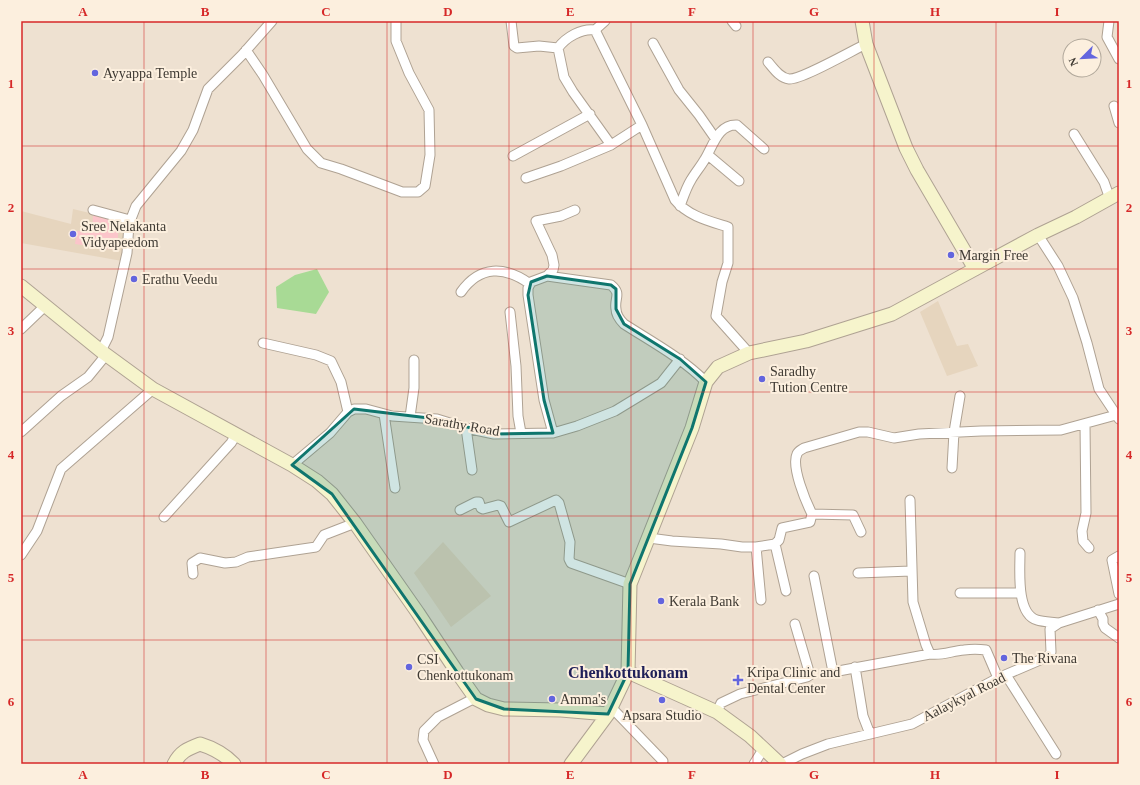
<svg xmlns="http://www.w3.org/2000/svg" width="1140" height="785" viewBox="0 0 1140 785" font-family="'Times New Roman',serif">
  <rect width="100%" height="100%" fill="#eee1d1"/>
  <!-- built -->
  <path fill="#e6d5be" d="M73,209L127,222L122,261L21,243V211L71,224Z
    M938,301L957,346L968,344L978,366L947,376L920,312Z
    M443,542L491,596L451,627L414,573Z"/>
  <!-- green -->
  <path fill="#fbc5ca" d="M93,215L119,221L117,250L75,244L77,231L92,232Z"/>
  <!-- water -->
  <path fill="#a8da95" d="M317,269L329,292L316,314L277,308L276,287L295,275Z"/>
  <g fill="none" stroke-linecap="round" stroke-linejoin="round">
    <!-- street casing -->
    <g stroke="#afa293" stroke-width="11">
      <path id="street" d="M511,21L514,46L517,48L539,46L558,48
        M605,21L595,30C582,28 566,37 558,48L564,77L573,92L611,145
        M732,21L736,26
        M1109,21L1107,37L1119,59
        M595,30L642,125L675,200C688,216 709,221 728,227V263L722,282L716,316L749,353
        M653,43L679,90L699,115L715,138
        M246,50L263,75L307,149L321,163L341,169L402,192H418L425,186L430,155L429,110L409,73L396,41V21
        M768,62C774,69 780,78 789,79C801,80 853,50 866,44
        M1114,106L1119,123
        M1074,134L1104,182L1110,199
        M708,155L739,181
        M513,156L590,114
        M526,178L561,166L611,145L642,125
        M680,206C683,198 686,188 691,180C695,173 701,166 705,159C713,146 718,124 737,125L764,149
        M93,210L130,220
        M1038,235L1058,266L1073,298L1087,343L1099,389L1119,419
        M547,276L611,285C622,294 614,298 616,309C616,315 620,320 624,324C652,342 682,358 706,382
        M461,292C480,265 505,266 530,284
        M510,312L516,366L518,416L521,433
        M21,329L45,306
        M263,343L316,355L331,361L341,382L348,412
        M101,351L108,337L127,253L129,224L136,206L181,151L193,130L208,89L242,55L272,21
        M384,414L395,488
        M410,417L414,388V360
        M1085,424L1086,513L1082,531L1083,541L1089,548
        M466,428L472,470
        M21,432L61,396L88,377L106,355
        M553,433L544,400L528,295V288L531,282L547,276L553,270L554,265L552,255L536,221L561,216L575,210
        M292,465L330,433L348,412L354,409H366L392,416L437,419L466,428L494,434L553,433L577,426L615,411L661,383L680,359
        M952,468L954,432L960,396
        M910,500L913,602L926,645L930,654C941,656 952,651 964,650C971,649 979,649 986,650L998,678
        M460,510L476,502H479L481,508L483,509L498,505L501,506L509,522L556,500L559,503L570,542L569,559L571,563L630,584
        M812,514L853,515L861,532
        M164,517L231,443L236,435
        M649,538L672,541L721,544L742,547H756L775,544L779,540L782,528L810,522L812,514C806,502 791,467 797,454C798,451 801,450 804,448L859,432H868L894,438L919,434L981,431L1061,430L1116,415
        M775,544L786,591
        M756,547L761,600
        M1020,553C1020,570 1016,614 1037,620C1043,622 1052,622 1059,623
        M21,555L37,531L61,469L153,389
        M1119,556L1112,560L1119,594
        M858,573L911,571
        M193,574L192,563L200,558L225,563L236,562L248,557L316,547L324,535L355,523
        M814,576L833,672L930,654
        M960,593H1021
        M1098,610L1103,619V624L1105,628L1119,638
        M855,667L863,716L870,734
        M1006,675L1056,754
        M611,707L663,761
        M717,712L721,703L740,694L807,677L810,675L795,624
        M434,764L423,740L424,731L438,717L475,698
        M754,764L764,748
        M782,764L802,754L828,744L912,724L998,678L1047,657L1051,652L1050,629L1059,623L1119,604"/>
    </g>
    <!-- secondary casing -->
    <g stroke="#afa293" stroke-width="15">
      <path id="secondary" d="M862,21L866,44L906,148L917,170L975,269
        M21,286L101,351L153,389L292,465L317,481L332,494L355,523L418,613L457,672L476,699L488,705L504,709L561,710L608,714
        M628,672L717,712L750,736L780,764
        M174,764C180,752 187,749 200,744C213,748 224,754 234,764
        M571,764L608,714L628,672L630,584L692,428L706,382L718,367L749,353L806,341L892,314L975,269L1038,235L1076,217L1119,193"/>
    </g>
    <!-- street -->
    <use href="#street" stroke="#fff" stroke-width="9"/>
    <!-- secondary -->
    <use href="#secondary" stroke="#f6f4cc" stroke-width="13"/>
  </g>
  <!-- marked area -->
  <path fill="#0f766e" fill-opacity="0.2" stroke="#0f766e" stroke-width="3" stroke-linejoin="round" d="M547,276L611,285L616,289V309L624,324L680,359L706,382L692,428L630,584L628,672L608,714L504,709L476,699L332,494L292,465L354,409L437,419L494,434L553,433L544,400L528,295L531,282Z"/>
  <!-- grid -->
  <path fill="none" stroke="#d62828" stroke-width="1" stroke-opacity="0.55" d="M144,21V764M266,21V764M387,21V764M509,21V764M631,21V764M753,21V764M874,21V764M996,21V764M21,146H1119M21,269H1119M21,392H1119M21,516H1119M21,640H1119"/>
  <!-- markers -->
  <g fill="#6365de" stroke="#fcefde" stroke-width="1.5">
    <circle cx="95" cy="73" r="4"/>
    <circle cx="73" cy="234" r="4"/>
    <circle cx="951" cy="255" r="4"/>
    <circle cx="134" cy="279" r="4"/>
    <circle cx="762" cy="379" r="4"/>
    <circle cx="661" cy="601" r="4"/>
    <circle cx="1004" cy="658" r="4"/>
    <circle cx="409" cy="667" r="4"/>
    <path d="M736 674h4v4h4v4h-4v4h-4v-4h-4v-4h4z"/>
    <circle cx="552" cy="699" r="4"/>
    <circle cx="662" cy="700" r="4"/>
  </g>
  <g text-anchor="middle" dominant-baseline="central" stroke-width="4" stroke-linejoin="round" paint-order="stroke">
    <!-- poi labels -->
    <g font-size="14" fill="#3f3a33" stroke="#fcefde" text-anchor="start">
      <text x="103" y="73">Ayyappa Temple</text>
      <text x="81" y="226">Sree Nelakanta<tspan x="81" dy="16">Vidyapeedom</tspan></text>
      <text x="959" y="255">Margin Free</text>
      <text x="142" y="279">Erathu Veedu</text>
      <text x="770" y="371">Saradhy<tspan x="770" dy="16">Tution Centre</tspan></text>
      <text x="669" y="601">Kerala Bank</text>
      <text x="1012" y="658">The Rivana</text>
      <text x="417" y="659">CSI<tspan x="417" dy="16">Chenkottukonam</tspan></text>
      <text x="747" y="672">Kripa Clinic and<tspan x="747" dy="16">Dental Center</tspan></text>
      <text x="560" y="699">Amma's</text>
      <text x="662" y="715" text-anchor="middle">Apsara Studio</text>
    </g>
    <!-- street labels -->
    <g font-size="14" fill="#3f3a33" stroke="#fcefde">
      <text transform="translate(462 425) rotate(10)">Sarathy Road</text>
      <text transform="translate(964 697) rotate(-27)">Aalaykyal Road</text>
    </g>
    <!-- quarter labels -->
    <g font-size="16" font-weight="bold" fill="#202059" stroke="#fcefde">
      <text x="628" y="672">Chenkottukonam</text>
    </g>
  </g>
  <!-- border -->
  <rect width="1140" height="785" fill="none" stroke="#fcefde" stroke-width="44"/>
  <!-- north arrow -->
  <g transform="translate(1082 58) rotate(246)"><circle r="19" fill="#fcefde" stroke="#b0a79a"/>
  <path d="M0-3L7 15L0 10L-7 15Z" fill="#6365de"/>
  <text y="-6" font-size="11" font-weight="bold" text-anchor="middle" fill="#3f3a33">N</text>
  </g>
  <rect x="22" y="22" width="1096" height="741" fill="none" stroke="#d62828" stroke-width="1.5"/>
  <g font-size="13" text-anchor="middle" font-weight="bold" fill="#d62828">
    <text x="83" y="16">A</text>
    <text x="205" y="16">B</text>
    <text x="326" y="16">C</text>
    <text x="448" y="16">D</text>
    <text x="570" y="16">E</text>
    <text x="692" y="16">F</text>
    <text x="814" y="16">G</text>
    <text x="935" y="16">H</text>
    <text x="1057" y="16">I</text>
    <text x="11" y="88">1</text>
    <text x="1129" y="88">1</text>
    <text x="11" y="212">2</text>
    <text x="1129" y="212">2</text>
    <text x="11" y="335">3</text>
    <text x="1129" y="335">3</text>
    <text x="11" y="459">4</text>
    <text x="1129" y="459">4</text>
    <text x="11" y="582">5</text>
    <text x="1129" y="582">5</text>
    <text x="11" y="706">6</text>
    <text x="1129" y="706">6</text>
    <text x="83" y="779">A</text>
    <text x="205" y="779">B</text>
    <text x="326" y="779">C</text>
    <text x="448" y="779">D</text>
    <text x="570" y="779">E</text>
    <text x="692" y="779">F</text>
    <text x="814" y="779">G</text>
    <text x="935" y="779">H</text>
    <text x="1057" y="779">I</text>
  </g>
</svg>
